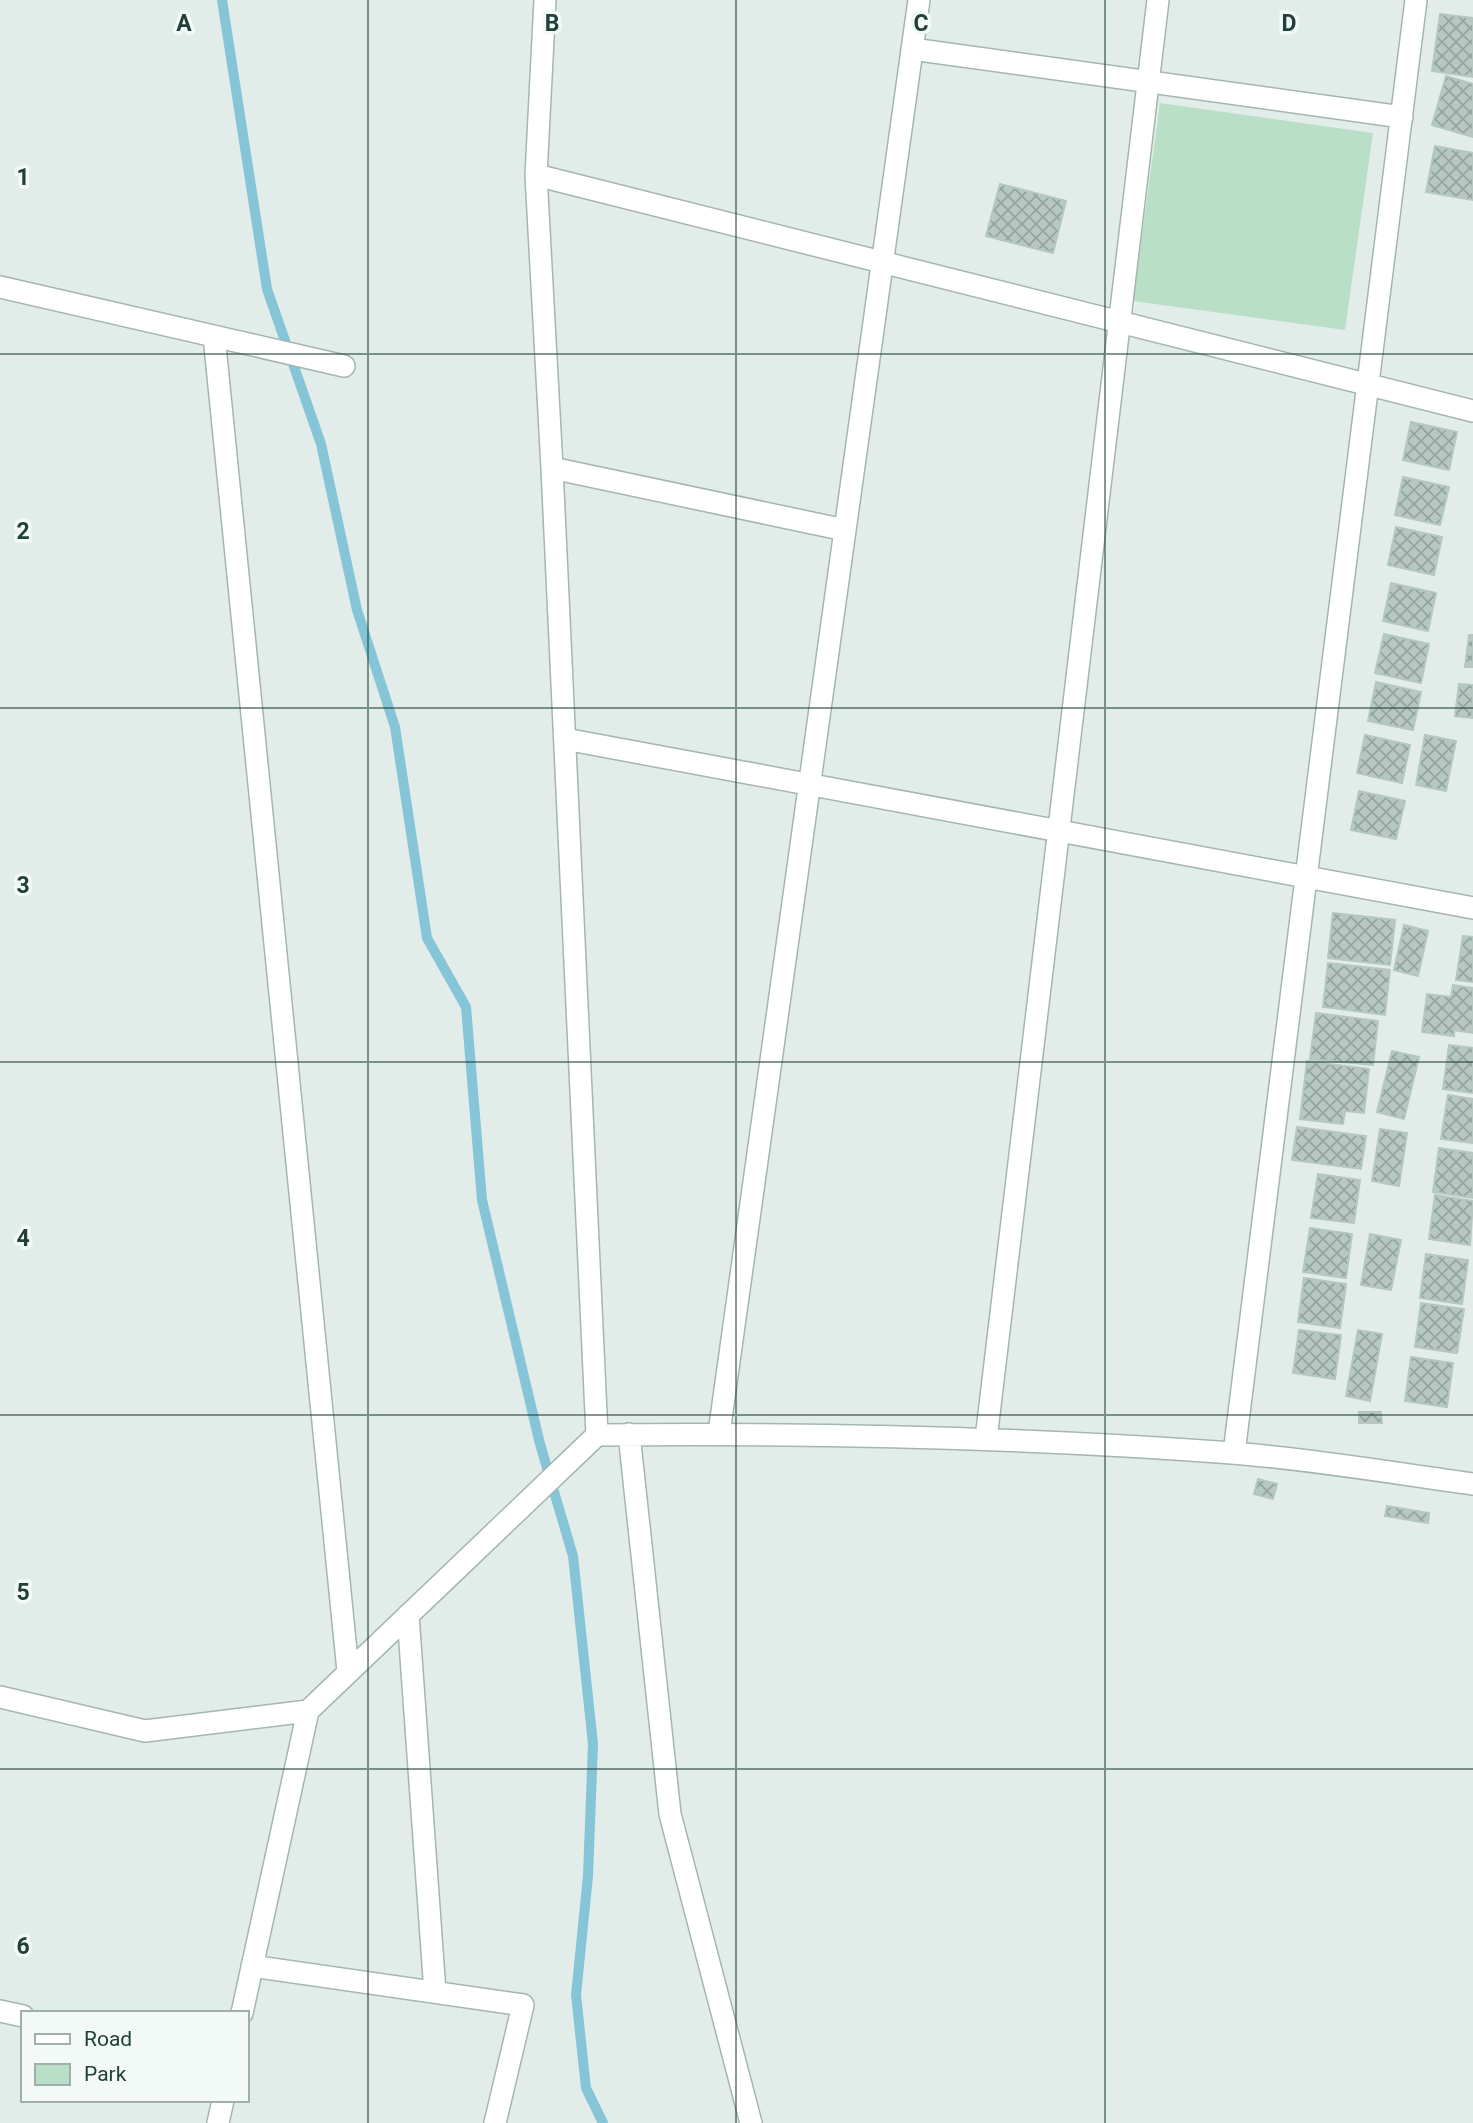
<svg xmlns="http://www.w3.org/2000/svg" width="1473" height="2123" viewBox="0 0 1473 2123" font-family="Roboto,sans-serif">
  <defs>
    <pattern id="building-cross-hatch" width="8" height="8" patternUnits="userSpaceOnUse" patternTransform="scale(1.75)"><rect width="8" height="8" fill="#b7c8c2"/><path d="M0 0l8 8M0 8l8-8" fill="none" stroke="#94a49f"/></pattern>
  </defs>
  <rect width="100%" height="100%" fill="#e2ede9"/>
  <!-- green -->
  <path fill="#b9e0c7" d="M1160,103L1373,133L1345,330L1133,301Z"/>
  <g fill="none" stroke-linecap="round" stroke-linejoin="round">
    <!-- stream -->
    <path stroke="#86c4d7" stroke-width="10" d="M222,0L267,289L321,444L357,610L395,727L427,938L466,1007L482,1200L540,1444L573,1556L593,1744L588,1876L576,1995L586,2088L603,2123"/>
  </g>
  <!-- building -->
  <path fill="url(#building-cross-hatch)" stroke="#b4c8c1" stroke-width="2" d="M1440,14L1473,18V77L1432,71Z
    M1446,76L1473,84V137L1432,125Z
    M1435,146L1473,153V200L1426,192Z
    M1000,184L1066,201L1053,253L986,236Z
    M1411,422L1457,432L1449,470L1403,460Z
    M1403,477L1449,487L1440,525L1395,515Z
    M1396,527L1442,537L1434,575L1388,565Z
    M1391,583L1436,593L1428,631L1383,621Z
    M1384,634L1429,644L1421,683L1375,673Z
    M1469,635H1473V667H1465Z
    M1376,682L1421,692L1413,730L1368,721Z
    M1459,684L1473,685L1472,718L1455,716Z
    M1365,735L1410,745L1402,783L1357,773Z
    M1425,735L1456,741L1446,791L1416,785Z
    M1359,791L1405,801L1396,839L1351,830Z
    M1333,913L1395,920L1390,965L1328,958Z
    M1404,925L1428,931L1418,976L1394,970Z
    M1463,936L1473,937V982L1456,980Z
    M1328,963L1390,970L1385,1015L1323,1007Z
    M1453,985L1473,988V1033L1454,1030V1036L1422,1032L1427,994L1451,997Z
    M1316,1013L1378,1021L1373,1065L1310,1059Z
    M1449,1045L1473,1048V1093L1443,1089Z
    M1392,1051L1419,1057L1404,1119L1377,1112Z
    M1307,1061L1369,1069L1364,1113L1345,1111L1343,1124L1300,1119Z
    M1448,1095L1473,1099V1143L1441,1139Z
    M1297,1127L1366,1136L1361,1169L1292,1160Z
    M1380,1129L1407,1133L1399,1186L1372,1181Z
    M1439,1148L1473,1153V1198L1433,1192Z
    M1318,1174L1360,1180L1354,1223L1311,1218Z
    M1435,1195L1473,1201L1470,1245L1429,1239Z
    M1310,1228L1352,1234L1346,1278L1303,1272Z
    M1370,1234L1401,1240L1391,1290L1361,1285Z
    M1426,1254L1468,1260L1462,1304L1420,1298Z
    M1304,1278L1346,1284L1340,1328L1298,1322Z
    M1421,1303L1464,1309L1457,1353L1415,1347Z
    M1299,1330L1341,1335L1335,1379L1293,1373Z
    M1358,1330L1382,1334L1370,1401L1346,1396Z
    M1411,1357L1453,1363L1447,1407L1405,1401Z
    M1359,1412H1381L1382,1423H1359Z
    M1258,1479L1277,1484L1273,1499L1254,1494Z
    M1387,1506L1429,1513L1428,1523L1385,1516Z"/>
  <g fill="none" stroke-linecap="round" stroke-linejoin="round">
    <!-- street casing -->
    <g stroke="#a4b6b1" stroke-width="24">
      <path id="street" d="M545,0L536,175L552,468L597,1435
        M912,49L1402,117
        M536,175L1473,411
        M0,287L344,366
        M214,336L348,1671
        M552,468L845,530
        M565,739L1473,908
        M719,1433L919,0
        M629,1434L670,1814L751,2123
        M986,1439L1158,0
        M1234,1453L1416,0
        M408,1615L435,1992
        M0,1697L145,1731L308,1711L597,1435C809,1433 1020,1437 1232,1453C1311,1459 1393,1473 1473,1484
        M252,1966L523,2005L495,2123
        M0,2011L23,2016
        M242,2013L308,1711
        M218,2123L223,2100"/>
    </g>
    <!-- street -->
    <use href="#street" stroke="#fff" stroke-width="21"/>
  </g>
  <!-- grid -->
  <path fill="none" stroke="#20403a" stroke-width="2" stroke-opacity="0.55" d="M368,0V2123M736,0V2123M1105,0V2123M0,354H1473M0,708H1473M0,1062H1473M0,1415H1473M0,1769H1473"/>
  <g font-size="23" text-anchor="middle" font-weight="bold" fill="#20403a" stroke="#f3f9f7" stroke-width="7" stroke-linejoin="round" paint-order="stroke">
    <text x="184" y="31">A</text>
    <text x="552" y="31">B</text>
    <text x="921" y="31">C</text>
    <text x="1289" y="31">D</text>
    <text x="23" y="185">1</text>
    <text x="23" y="539">2</text>
    <text x="23" y="893">3</text>
    <text x="23" y="1246">4</text>
    <text x="23" y="1600">5</text>
    <text x="23" y="1954">6</text>
  </g>
  <!-- legend -->
  <rect x="21" y="2011" width="228" height="91" fill="#f3f9f7" stroke="#9fafab" stroke-width="2"/>
  <rect x="35" y="2034" width="35" height="10" fill="#ffffff" stroke="#9fafab" stroke-width="2"/>
  <text x="84" y="2046" font-size="21" fill="#20403a">Road</text>
  <rect x="35" y="2064" width="35" height="21" fill="#b9e0c7" stroke="#9fafab" stroke-width="2"/>
  <text x="84" y="2081" font-size="21" fill="#20403a">Park</text>
</svg>
